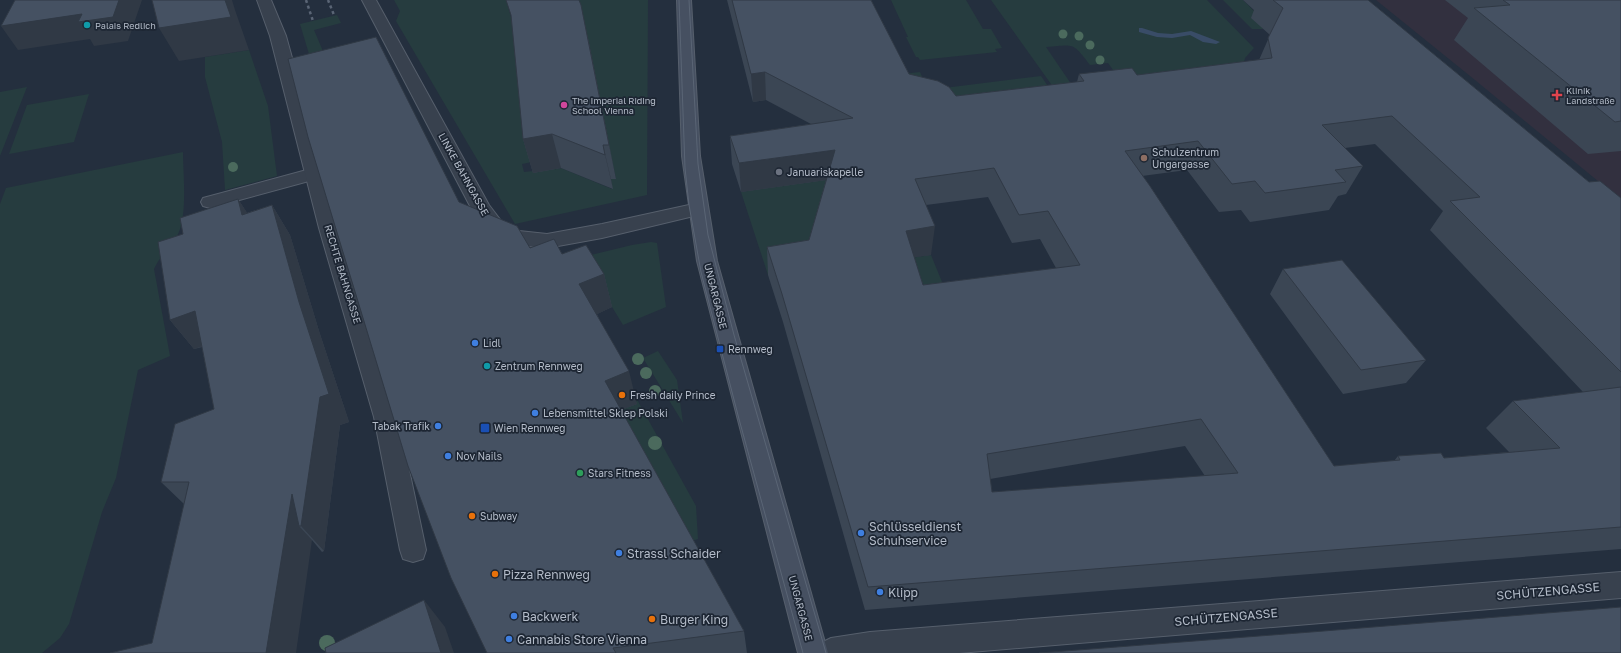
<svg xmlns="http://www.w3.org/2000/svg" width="1621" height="653" viewBox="0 0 1621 653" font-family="'Golos Text',sans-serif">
  <rect width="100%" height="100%" fill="#242f3e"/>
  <!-- medical -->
  <path fill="#32303f" d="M1376,0H1621V200L1475,80Z"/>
  <!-- green -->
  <path fill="#263c3f" d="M394,0H506L520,48L532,162L522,164L524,172L561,168L612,189L611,179H616L574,0H648L647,195L515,224L396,21L400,11Z
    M891,0H966L983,29H991L1002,48L995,49L997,52L920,60L918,57H916L906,37H908Z
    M991,0H1207L1254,48L1245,58L1243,67L1122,82L1108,63L1090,65C1072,41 1074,45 1046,47L1080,97L1061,98Z
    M1223,0H1243L1256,13L1263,29H1252Z
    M337,15L341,23L314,30L331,70L315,74L300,24Z
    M249,50L268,106L277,176L225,190L222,142L205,77V57Z
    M920,72L928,90L1041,76L1056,98L955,111L894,75Z
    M27,87L0,156V92Z
    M89,94L74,142L9,154L27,105Z
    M183,152C183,173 188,218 177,236C170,247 160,256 154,269L170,356L138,370L116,478L102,512L69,624L60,638L42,653H0V204L6,188Z
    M834,178L809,269L768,275L741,192Z
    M651,242L657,243L666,307L623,325L595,279L562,262L632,245Z
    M931,255L949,299L867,310L903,259Z
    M658,351L677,380L683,423L643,358Z
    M619,367L696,506L698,539L685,543L595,378Z"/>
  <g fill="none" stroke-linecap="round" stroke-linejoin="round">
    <!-- stream -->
    <path fill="#394c67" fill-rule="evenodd" d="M1139,28H1142L1158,33L1172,34L1191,31L1220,42L1216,44L1203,42L1190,35L1172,38L1157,37L1139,32Z"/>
    <!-- lane casing -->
    <g stroke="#565f6c" stroke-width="2">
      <path id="lane" d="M314,168L320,170L323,174L320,178L210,208L203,206L201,202L203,198Z"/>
    </g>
    <!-- street casing -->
    <g stroke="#565f6c" stroke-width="2">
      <path id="street" d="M257,0H271L286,36L339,228L398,417L426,550L423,559L413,562L403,559L400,550L374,417L319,228L270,36Z
        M362,0H376L489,205L505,226L519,231L547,234L602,224L698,203L705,204L708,209L705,214L698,215L602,238L547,248L517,245L491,236L471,208Z
        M1621,572V598L959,653H816L821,643L831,638L870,632Z"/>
    </g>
    <!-- secondary casing -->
    <g stroke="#565f6c" stroke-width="2">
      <path id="secondary" d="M677,0H691L700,156L717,261L828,653H798L697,261L682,156Z"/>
    </g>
    <!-- lane -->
    <use href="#lane" fill="#38414e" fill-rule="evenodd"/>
    <!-- street -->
    <use href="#street" fill="#38414e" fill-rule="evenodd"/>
    <!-- secondary -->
    <use href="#secondary" fill="#465061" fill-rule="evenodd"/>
    <!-- tram -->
    <path stroke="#5a6575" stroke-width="1" d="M679,0L685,168L689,205L701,272L739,419L803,653
      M689,0L698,164L708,235L734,335L826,653"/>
    <!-- rail -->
    <path stroke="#5a6575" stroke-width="2.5" stroke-dasharray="3 3" stroke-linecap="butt" d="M306,0L313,21
      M328,0L334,15"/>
  </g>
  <!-- trees -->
  <g fill="#4b6a5d">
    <circle cx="1063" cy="34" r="4.5"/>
    <circle cx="1079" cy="36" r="4.5"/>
    <circle cx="1090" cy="45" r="4.5"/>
    <circle cx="1100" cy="60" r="4.5"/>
    <circle cx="233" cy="167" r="5"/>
    <circle cx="638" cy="359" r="6"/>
    <circle cx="646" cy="373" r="6"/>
    <circle cx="655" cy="391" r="6"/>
    <circle cx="655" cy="443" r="7"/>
    <circle cx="327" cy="643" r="8"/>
  </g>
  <!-- wall -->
  <path fill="#3b4654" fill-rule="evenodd" d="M727,0H871L909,74L956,96L1077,82L1079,74L1137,75L1259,60L1270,35L1251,18L1254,10L1243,0H1368L1589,182L1621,198V549L865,610L783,322L768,275L767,247L809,240L826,180L741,192L732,164L730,136L811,124L766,100L753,102ZM1375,144L1443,211L1430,230L1583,392L1513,401L1486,428L1509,452L1444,458L1398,456L1394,461L1334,466L1142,176L1187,170L1219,212L1241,210L1250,222L1329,210L1338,196L1346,194L1363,166L1345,148ZM988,197L1012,243L1040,239L1056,268L923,285L914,257L931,255L926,205ZM1185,446L1205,476L992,492L990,479Z
    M1445,0H1621V151L1588,154L1454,40L1468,18Z
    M588,38L616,179H611L613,189L561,168L533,173L523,139Z
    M238,199L247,213L272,205L290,235L319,331L349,422L340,425L324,551L322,552L312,540L152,643L184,504L161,482L214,409L202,347L194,349L170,320L183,234Z
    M459,202L530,248L562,254L604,274L612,307L597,314L637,404L621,410L744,631L747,653H487Z
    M1283,269L1426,360L1406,383L1343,394L1270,294Z"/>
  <!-- shaded-wall -->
  <path fill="#303945" d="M119,0H142L128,41L94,46L90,39L18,50L1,26L82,14Z
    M225,0H232L235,10L249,50L179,61L159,28Z
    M581,5L588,38L616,179L609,145Z
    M765,72L766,100L753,102L751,74Z
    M552,134L561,168L533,173L523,139Z
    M603,145L611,179L613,189L605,155Z
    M835,150L834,179L741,192L739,163Z
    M238,199L258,229L242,215Z
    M272,205L290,235L319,331L349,422L340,425L324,551L301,526H299L312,540L296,653H266L299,302Z
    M935,226L931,255L903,259L906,231Z
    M604,274L612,307L589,318L579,284Z
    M195,311L218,341L194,349L170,320Z
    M629,371L637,404L614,413L605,381Z
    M424,600L445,627L454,653H441Z"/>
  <!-- building -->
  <path fill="#455162" stroke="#303945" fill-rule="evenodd" d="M15,0H119L113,17L78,22L82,14L1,26Z
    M152,0H225L231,17L159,28Z
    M506,0H579L581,5L609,145H603L605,155L552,134L523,139L511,15Z
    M732,0H871L909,74L938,81L949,87L956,96L1084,81L1079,74L1132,68L1137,75L1272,58L1268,38L1283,8L1273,0H1368L1589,182L1600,181L1621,198V372L1450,201L1480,197L1392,116L1322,125L1363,166L1335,170L1346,182L1265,193L1255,181L1232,184L1198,141L1125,151L1150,186L1334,466L1400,460L1398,456L1441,453L1444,458L1560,448L1513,401L1621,387V527L868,587L782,294L767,247L809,240L835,150L739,163L730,136L853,118L765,72L751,74ZM994,168L1019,215L1048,211L1080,265L923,285L906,231L935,226L915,179ZM1201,419L1238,473L992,492L987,454Z
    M1503,0H1621V121L1615,122L1474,8L1510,5Z
    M376,37L459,202L517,226L530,248L554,239L562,254L586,245L604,274L579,284L629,371L605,381L744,631L613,648L616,653H487L451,578L408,466L308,137L288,59Z
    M238,199L242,215L272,205L299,302L329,394L320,397L301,526H299L292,494L266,653H110L152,643L189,482H161L175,424L214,409L195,311L170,320L158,242L183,234L180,218Z
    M1342,260L1426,360L1361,370L1283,269Z
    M424,600L441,653H326L325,648Z
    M1621,607V653H1039L1311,632Z"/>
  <!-- markers -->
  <g fill="#0f9aa8" stroke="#1d2633" stroke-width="1.5">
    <circle cx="87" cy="25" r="4"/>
    <circle cx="487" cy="366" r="4"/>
  </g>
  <path fill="#e0444e" stroke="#1d2633" stroke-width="1.5" d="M1555 89h4v4h4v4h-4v4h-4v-4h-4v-4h4z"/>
  <circle fill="#d1479c" stroke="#1d2633" stroke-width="1.5" cx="564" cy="105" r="4"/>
  <circle fill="#8d6e63" stroke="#1d2633" stroke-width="1.5" cx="1144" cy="158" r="4"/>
  <circle fill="#6b7280" stroke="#1d2633" stroke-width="1.5" cx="779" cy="172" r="4"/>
  <g fill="#3f7fe0" stroke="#1d2633" stroke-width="1.5">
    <circle cx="475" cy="343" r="4"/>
    <circle cx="535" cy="413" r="4"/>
    <circle cx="438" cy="426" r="4"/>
    <circle cx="448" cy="456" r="4"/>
    <circle cx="861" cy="533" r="4"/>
    <circle cx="619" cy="553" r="4"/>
    <circle cx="880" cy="592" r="4"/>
    <circle cx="514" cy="616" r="4"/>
    <circle cx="509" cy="639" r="4"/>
  </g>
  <g fill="#1a4fb4" stroke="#1d2633" stroke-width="1.5">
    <rect x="716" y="345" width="8" height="8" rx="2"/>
    <rect x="480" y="423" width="10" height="10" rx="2"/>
  </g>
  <g fill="#e8710a" stroke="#1d2633" stroke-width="1.5">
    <circle cx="622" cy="395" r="4"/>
    <circle cx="472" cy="516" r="4"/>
    <circle cx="495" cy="574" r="4"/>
    <circle cx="652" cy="619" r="4"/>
  </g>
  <circle fill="#2e9e5b" stroke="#1d2633" stroke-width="1.5" cx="580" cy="473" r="4"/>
  <g text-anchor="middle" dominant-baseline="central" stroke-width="3.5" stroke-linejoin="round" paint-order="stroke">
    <!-- far-poi labels -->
    <g font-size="9" fill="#b4bcc9" stroke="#1d2633" text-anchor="start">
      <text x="95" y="25">Palais Redlich</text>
      <text x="1566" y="90">Klinik<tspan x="1566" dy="10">Landstraße</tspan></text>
      <text x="572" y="100">The Imperial Riding<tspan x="572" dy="10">School Vienna</tspan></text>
    </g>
    <!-- poi labels -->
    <g font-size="10" fill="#b4bcc9" stroke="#1d2633" text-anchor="start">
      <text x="1152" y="152">Schulzentrum<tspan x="1152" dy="12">Ungargasse</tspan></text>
      <text x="787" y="172">Januariskapelle</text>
      <text x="483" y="343">Lidl</text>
      <text x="728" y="349">Rennweg</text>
      <text x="495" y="366">Zentrum Rennweg</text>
      <text x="630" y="395">Fresh daily Prince</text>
      <text x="543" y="413">Lebensmittel Sklep Polski</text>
      <text x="430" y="426" text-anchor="end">Tabak Trafik</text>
      <text x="494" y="428">Wien Rennweg</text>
      <text x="456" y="456">Nov Nails</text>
      <text x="588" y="473">Stars Fitness</text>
      <text x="480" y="516">Subway</text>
    </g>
    <!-- street labels -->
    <g font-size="10" fill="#b4bcc9" stroke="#1d2633">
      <text transform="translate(464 174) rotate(61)">LINKE BAHNGASSE</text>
      <text transform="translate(343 274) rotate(73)">RECHTE BAHNGASSE</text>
      <text transform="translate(716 296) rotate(76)">UNGARGASSE</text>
      <text transform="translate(801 608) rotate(75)">UNGARGASSE</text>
    </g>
    <!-- near-poi labels -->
    <g font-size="12" fill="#b4bcc9" stroke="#1d2633" text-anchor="start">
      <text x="869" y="526">Schlüsseldienst<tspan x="869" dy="14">Schuhservice</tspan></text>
      <text x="627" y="553">Strassl Schaider</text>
      <text x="503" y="574">Pizza Rennweg</text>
      <text x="888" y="592">Klipp</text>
      <text x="522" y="616">Backwerk</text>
      <text x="660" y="619">Burger King</text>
      <text x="517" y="639">Cannabis Store Vienna</text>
    </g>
    <!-- near-street labels -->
    <g font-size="12" fill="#b4bcc9" stroke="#1d2633">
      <text transform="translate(1548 591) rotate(-5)">SCHÜTZENGASSE</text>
      <text transform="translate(1226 617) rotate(-5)">SCHÜTZENGASSE</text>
    </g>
  </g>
</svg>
